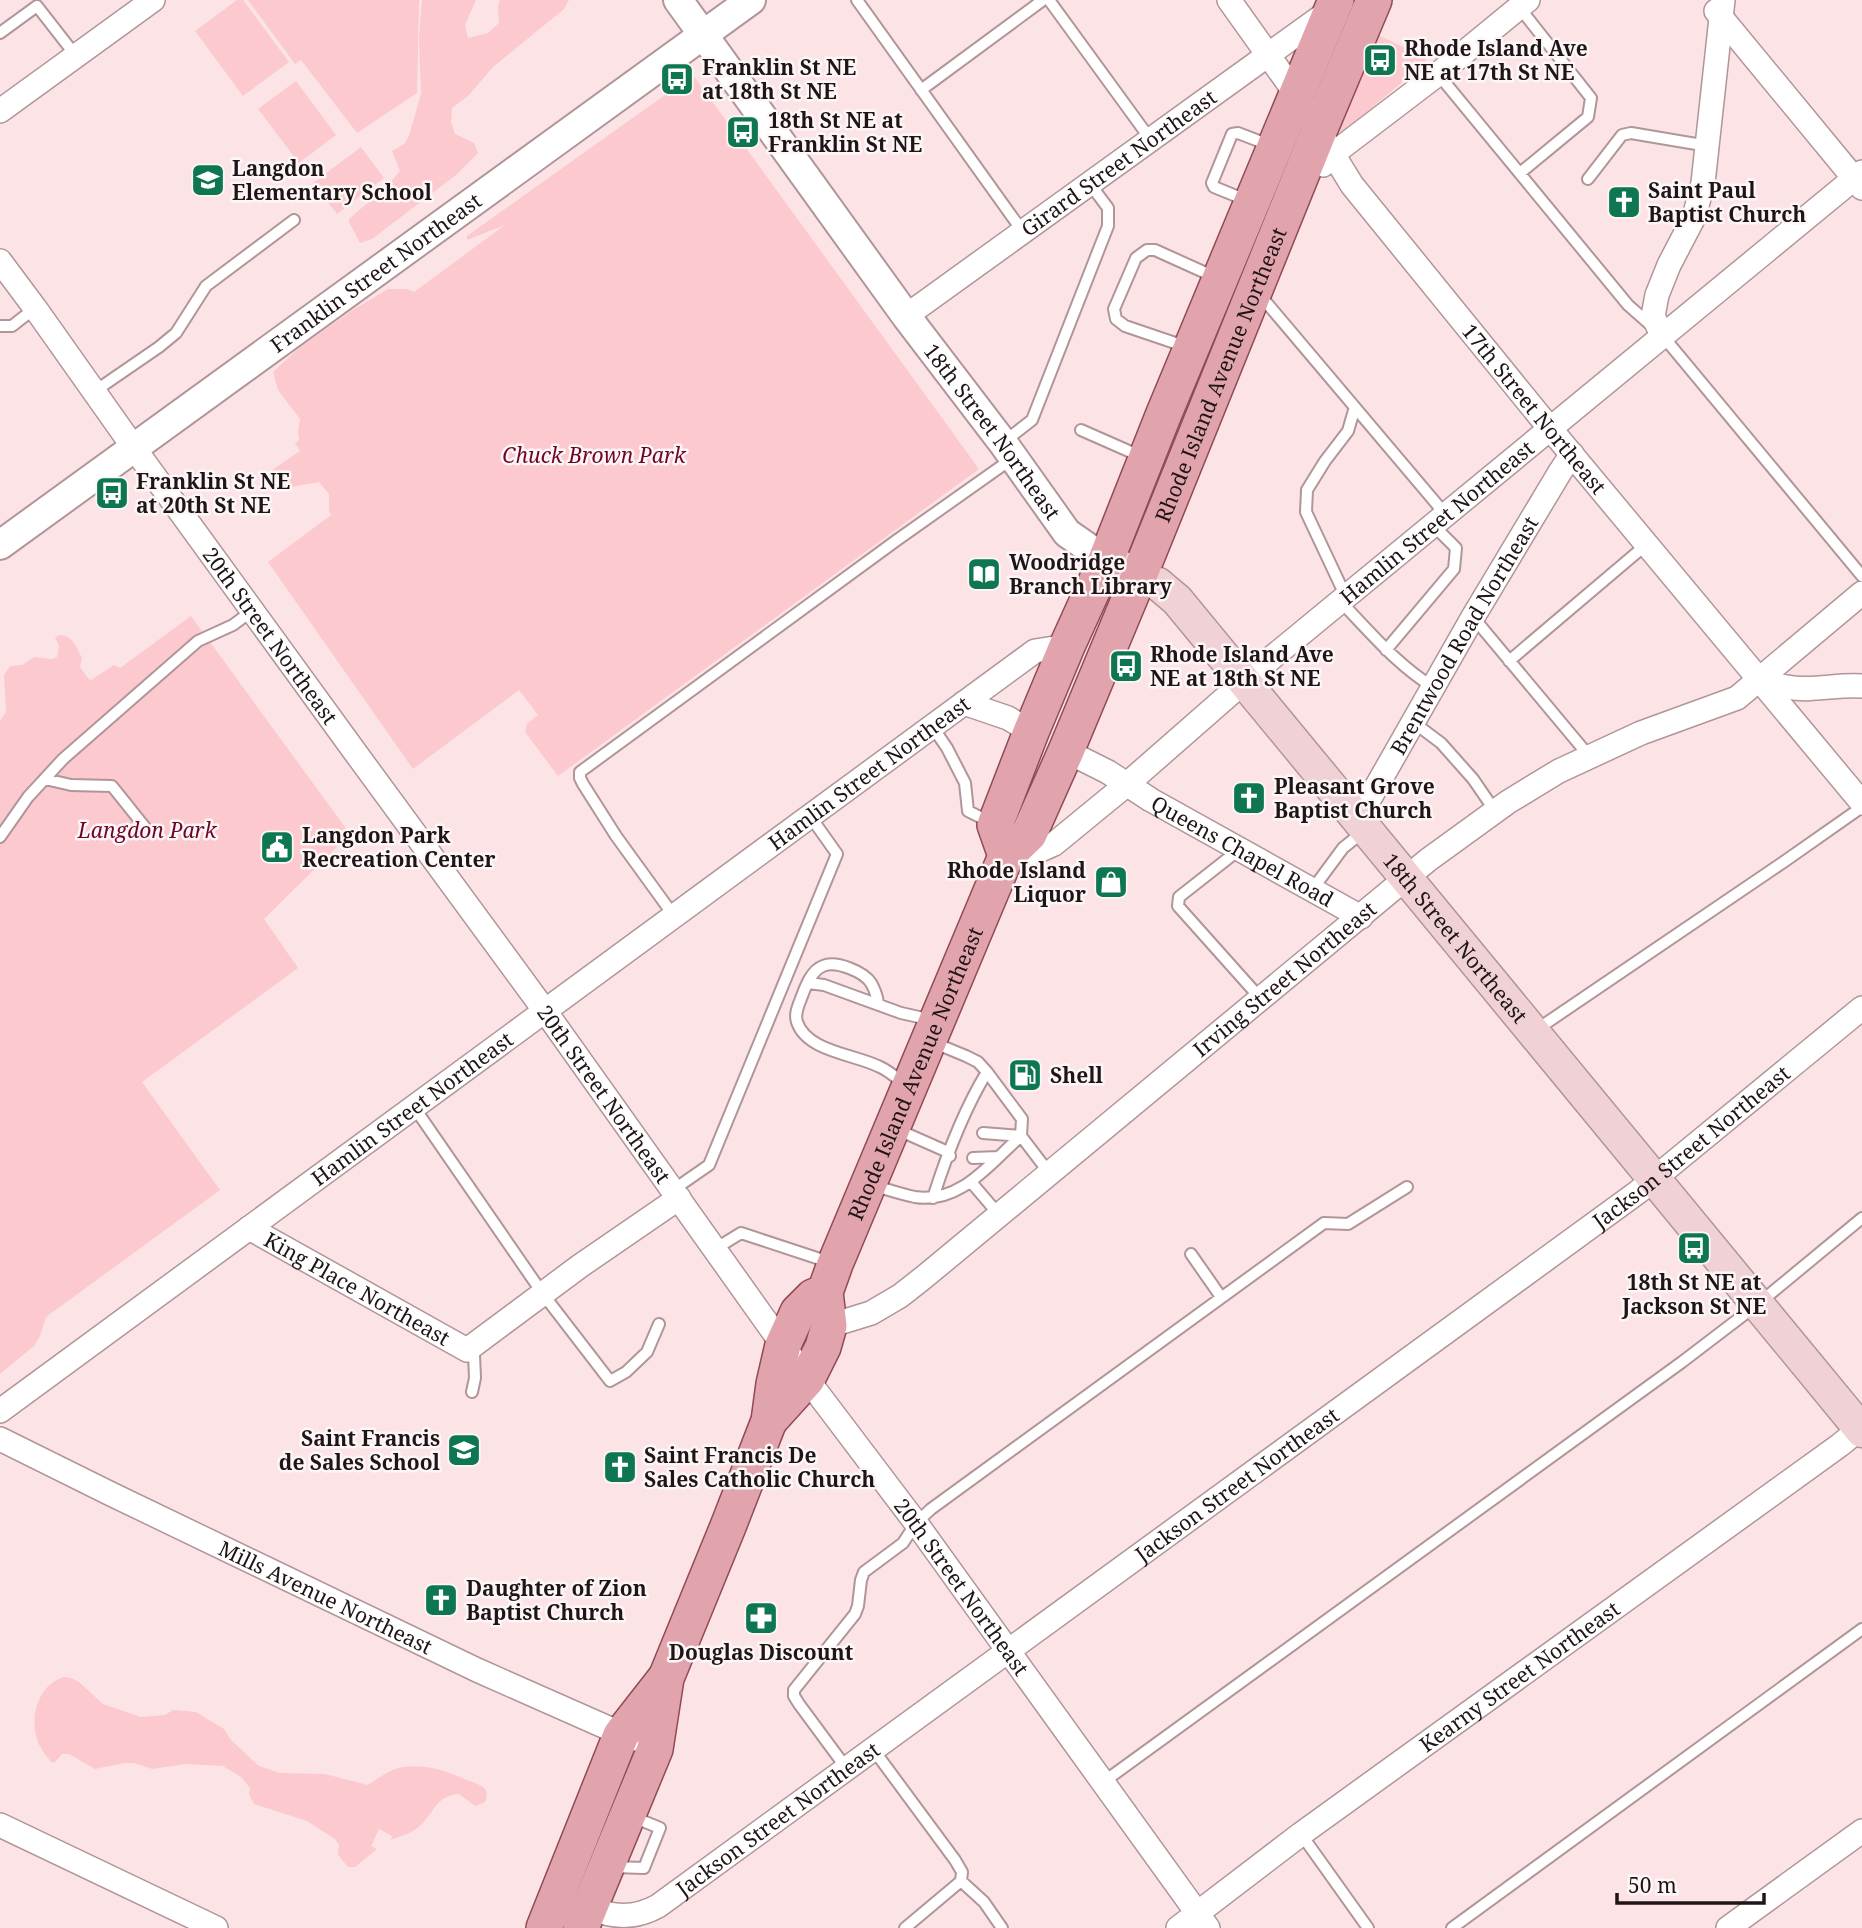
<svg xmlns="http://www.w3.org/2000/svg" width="1862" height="1928" viewBox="0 0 1862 1928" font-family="'Noto Serif',serif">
  <rect width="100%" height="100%" fill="#fce4e6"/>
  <!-- green -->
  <path fill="#fbc9ce" d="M237,0H243L289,62L243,96L195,31Z
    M248,0H419L417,93L357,133L301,60L295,64Z
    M422,0H476L465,25L468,38L488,33L499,23L498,7L500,0H569L564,9L493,67L468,96L452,108L451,122L455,134L474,143L478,153L456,175L372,239L360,243L349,222V219L388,185L400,171L392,151L404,144L409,136L421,94L419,37Z
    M1378,35L1416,53L1421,50L1425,55L1426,62L1348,128L1340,132L1338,130Z
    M693,75L979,469L558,776L525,732L527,724L538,715L519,690L413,769L268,562L331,515L329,510V494L319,482L291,487L278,483L272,470L300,451L295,443L299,440L298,432L300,419L278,390L273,372L298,349L351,311L388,289H407L414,292L505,225L467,240V236Z
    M296,81L336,135L299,163L258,109Z
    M361,147L384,178L337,214L313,183Z
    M191,616L350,834L264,919L298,968L142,1082L220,1190L46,1317L40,1336L34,1346L0,1374V721L6,712L4,675L10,666L22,665L34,657L52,659L57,657L59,646L55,638L59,635C73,635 77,648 82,658L80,667L88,678L91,680L114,665L120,668Z
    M64,1677L71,1678L79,1682L103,1704L141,1717L165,1715L173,1710L196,1712L224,1729L231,1740L259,1766L280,1773L325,1774L368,1785C379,1778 390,1769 403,1767C426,1764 447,1771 467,1780C472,1782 479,1784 483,1787C488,1791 487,1797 485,1802L475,1806L459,1794C436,1796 435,1811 421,1825C413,1833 401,1836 391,1840L392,1836L379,1829L371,1846L377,1849L355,1867H348L338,1855L339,1845L335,1839L307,1821L254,1804L249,1794L250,1788L241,1777L223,1766L186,1764L152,1769L134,1763H124L95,1769L69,1754H62L55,1762H51C48,1757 43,1753 41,1748C27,1724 36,1685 64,1677Z"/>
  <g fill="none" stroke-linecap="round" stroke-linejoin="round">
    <!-- service casing -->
    <g stroke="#b19598" stroke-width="14">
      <path id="service" d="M857,0L1023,232
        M1049,0L1151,140
        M1519,7L1591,98L1588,117L1520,173
        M0,33L37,6L76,56
        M1438,74L1628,305L1662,335L1862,576
        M921,90L1043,0
        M1588,179L1622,135L1631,133L1708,146
        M1246,200L1214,187L1212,183L1232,134L1238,133L1272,146
        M1260,295L1446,515
        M0,326H12L35,308
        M1187,347L1125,326L1116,319L1114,309L1136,258L1147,250H1155L1217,278
        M95,391L159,347L176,333L206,286L294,220
        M1081,430L1140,456
        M1005,441L1032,420L1108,226V208L1090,184
        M1346,597L1306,512L1307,490L1325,461L1348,431L1355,407
        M1341,602C1370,632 1397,665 1433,687
        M1473,617L1589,756
        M1386,650L1454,569L1456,548L1433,525
        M1509,661L1647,544
        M1413,722L1441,743L1473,779L1495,811
        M932,726L947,748L965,783L968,811L990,822
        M45,779L71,785L112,786L148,831
        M0,837L28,797L63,759L198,641L233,625L253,610
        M1240,849L1179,897L1178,906L1261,999
        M1312,890L1343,848L1364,831
        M674,916L616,836L583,784L580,778V772L897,540L1013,458
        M808,983L824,985L901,1013L932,1020
        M878,1003C877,996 875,990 871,983C864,972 836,960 823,966C812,970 806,985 802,996C799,1004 794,1013 797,1022C807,1052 855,1054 880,1067C889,1071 898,1079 906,1085
        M1536,1030L1785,861L1862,807
        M932,1042L966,1056L978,1062L987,1072L1022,1119L1021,1136L1050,1174
        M414,1107L543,1294L610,1381L626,1372L647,1352L659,1324
        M896,1129L948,1152L950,1156
        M983,1133L1021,1136
        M973,1158L998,1157
        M971,1182L1000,1216
        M872,1185C886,1189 901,1194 915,1197C961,1204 990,1163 1021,1136
        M673,1190L709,1165L837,854L810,816
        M933,1198C947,1154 963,1111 987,1072
        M715,1249L741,1233L832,1263
        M1191,1254L1221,1297
        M467,1350L474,1355L475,1378L472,1392
        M873,1749L955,1860L962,1872L961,1881L905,1928
        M847,1769L799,1704L794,1696V1690L855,1614L858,1606L861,1580L864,1572L903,1543L916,1523L931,1509L1324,1223L1348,1224L1407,1187
        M1102,1783L1682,1362L1758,1304L1862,1218
        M1301,1834L1368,1928
        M613,1867L644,1868L660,1828L633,1817
        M961,1881L984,1902L1002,1928
        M1452,1928L1862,1629"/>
    </g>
    <!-- minor casing -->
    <g stroke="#b19598" stroke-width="26">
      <g id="minor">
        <path id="s1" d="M1229,0L1296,94L1352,185L1538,414L1862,803"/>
        <path d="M1716,11L1862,188"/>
        <path d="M0,111L153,0"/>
        <path d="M1323,165L1333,154L1438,74L1528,0"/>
        <path id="s2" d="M0,261L35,308L134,448L355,752L545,1011L807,1379L916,1523L1208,1928"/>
        <path id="s3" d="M906,316L1329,11"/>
        <path d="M1662,335L1653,316L1657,295L1669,265L1694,217L1703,183L1723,0"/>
        <path d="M1759,679C1768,682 1778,686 1787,687C1812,692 1837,684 1862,686"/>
        <path d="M964,703L1008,718L1031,732"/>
        <path id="s4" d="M1066,751L1108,772L1151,800L1361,917"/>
        <path id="s5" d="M1358,819L1473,617L1560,472L1572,454"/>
        <path id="s6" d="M1008,856L1036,852L1054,844L1126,785L1263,665L1862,172"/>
        <path id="s7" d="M249,1228L467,1350L580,1266L679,1198"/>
        <path id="s8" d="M829,1326L871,1313L900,1296L923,1278L1428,860L1508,802L1559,771L1641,733L1737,698L1862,593"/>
        <path id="s9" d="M0,1411L1035,651L1067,646"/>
        <path id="s10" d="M0,1439L111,1494L477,1670L633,1739"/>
        <path d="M0,1825L216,1928"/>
        <path id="s11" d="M589,1907C612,1918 635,1919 658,1906L1638,1192L1862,1008"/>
        <path id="s12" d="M1178,1928L1301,1834L1840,1445L1862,1427"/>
        <path d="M1728,1928L1862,1831"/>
      </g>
    </g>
    <!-- tertiary casing -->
    <g stroke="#b19598" stroke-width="32">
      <g id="tertiary">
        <path id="s13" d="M678,0L906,316L1003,443L1067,533L1106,560"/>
        <path id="s14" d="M0,545L751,0"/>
      </g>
    </g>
    <!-- secondary casing -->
    <g stroke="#b19598" stroke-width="35">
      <g id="secondary">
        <path id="s15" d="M1106,560L1158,584L1177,600L1862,1431"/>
      </g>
    </g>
    <!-- primary casing -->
    <g stroke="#904a55" stroke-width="38">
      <g id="primary">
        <path d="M1006,856L995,825L1031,732L1067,646L1106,560L1163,416L1336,0"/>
        <path id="s16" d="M769,1421L807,1379L823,1347L829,1326L825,1292L835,1264L1006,856L1029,834L1066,751L1139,576L1319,131L1374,0"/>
        <path d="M544,1928L621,1735L664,1680"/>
        <path d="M581,1928L655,1749L666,1678L729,1524L769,1421L774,1384L783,1345L798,1312L813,1297L825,1292"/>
      </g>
    </g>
    <!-- service -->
    <use href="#service" stroke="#fff" stroke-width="10"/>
    <!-- minor -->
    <use href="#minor" stroke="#fff" stroke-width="23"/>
    <!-- tertiary -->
    <use href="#tertiary" stroke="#fff" stroke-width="28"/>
    <!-- secondary -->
    <use href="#secondary" stroke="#f0d1d6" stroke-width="32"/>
    <!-- primary -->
    <use href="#primary" stroke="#e1a4ad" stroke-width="35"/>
  </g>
  <!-- icons -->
  <defs>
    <g id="bus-square" transform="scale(1.75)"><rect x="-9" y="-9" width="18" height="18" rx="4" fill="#0e7751" stroke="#fcf6f7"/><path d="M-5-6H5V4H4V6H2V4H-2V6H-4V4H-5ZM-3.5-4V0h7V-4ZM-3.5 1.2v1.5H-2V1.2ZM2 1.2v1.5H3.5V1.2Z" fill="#fff"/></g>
    <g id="school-square" transform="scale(1.75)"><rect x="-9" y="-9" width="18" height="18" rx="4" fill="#0e7751" stroke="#fcf6f7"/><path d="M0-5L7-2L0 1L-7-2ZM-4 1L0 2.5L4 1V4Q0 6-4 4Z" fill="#fff"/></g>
    <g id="church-square" transform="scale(1.75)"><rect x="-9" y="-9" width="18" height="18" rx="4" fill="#0e7751" stroke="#fcf6f7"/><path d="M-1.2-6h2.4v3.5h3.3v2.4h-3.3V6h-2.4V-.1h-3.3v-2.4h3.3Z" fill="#fff"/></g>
    <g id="library-square" transform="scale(1.75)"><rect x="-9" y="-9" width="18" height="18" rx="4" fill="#0e7751" stroke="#fcf6f7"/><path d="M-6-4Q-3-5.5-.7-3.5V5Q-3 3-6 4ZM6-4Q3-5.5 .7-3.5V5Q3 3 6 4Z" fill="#fff"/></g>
    <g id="civic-square" transform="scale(1.75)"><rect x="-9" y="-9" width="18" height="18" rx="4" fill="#0e7751" stroke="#fcf6f7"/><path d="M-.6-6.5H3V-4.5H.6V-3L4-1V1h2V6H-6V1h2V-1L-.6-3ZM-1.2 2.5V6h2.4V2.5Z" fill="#fff"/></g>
    <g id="shop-square" transform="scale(1.75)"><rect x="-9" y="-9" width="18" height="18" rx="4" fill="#0e7751" stroke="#fcf6f7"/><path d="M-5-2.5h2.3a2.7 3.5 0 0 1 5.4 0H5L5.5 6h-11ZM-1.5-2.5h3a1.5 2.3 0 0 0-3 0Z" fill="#fff"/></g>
    <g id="fuel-square" transform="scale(1.75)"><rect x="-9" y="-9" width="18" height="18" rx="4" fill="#0e7751" stroke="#fcf6f7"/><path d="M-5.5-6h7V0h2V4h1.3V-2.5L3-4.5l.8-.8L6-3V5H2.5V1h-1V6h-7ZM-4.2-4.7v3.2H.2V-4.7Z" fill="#fff"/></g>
    <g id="pharmacy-square" transform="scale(1.75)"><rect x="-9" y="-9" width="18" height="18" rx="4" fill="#0e7751" stroke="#fcf6f7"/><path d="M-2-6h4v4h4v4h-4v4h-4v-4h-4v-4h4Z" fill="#fff"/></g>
  </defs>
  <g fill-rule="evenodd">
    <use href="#bus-square" x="1380" y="60"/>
    <use href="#bus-square" x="677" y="79"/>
    <use href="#bus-square" x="743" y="132"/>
    <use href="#school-square" x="208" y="180"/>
    <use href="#church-square" x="1624" y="202"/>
    <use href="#bus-square" x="112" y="493"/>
    <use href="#library-square" x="984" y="574"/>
    <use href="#bus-square" x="1126" y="666"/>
    <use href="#church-square" x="1249" y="798"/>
    <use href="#civic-square" x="277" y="847"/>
    <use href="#shop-square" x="1111" y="882"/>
    <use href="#fuel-square" x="1025" y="1075"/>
    <use href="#bus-square" x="1694" y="1248"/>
    <use href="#school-square" x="464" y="1450"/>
    <use href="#church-square" x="620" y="1467"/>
    <use href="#church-square" x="441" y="1600"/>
    <use href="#pharmacy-square" x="761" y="1618"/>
  </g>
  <g text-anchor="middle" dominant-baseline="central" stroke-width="5" stroke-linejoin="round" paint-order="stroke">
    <!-- poi labels -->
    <g font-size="21" font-weight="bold" fill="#1f1516" stroke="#fcf6f7" text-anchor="start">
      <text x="1404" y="48">Rhode Island Ave<tspan x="1404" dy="24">NE at 17th St NE</tspan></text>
      <text x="702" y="67">Franklin St NE<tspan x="702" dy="24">at 18th St NE</tspan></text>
      <text x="768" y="120">18th St NE at<tspan x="768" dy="24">Franklin St NE</tspan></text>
      <text x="232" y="168">Langdon<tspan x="232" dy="24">Elementary School</tspan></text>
      <text x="1648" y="190">Saint Paul<tspan x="1648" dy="24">Baptist Church</tspan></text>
      <text x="136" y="481">Franklin St NE<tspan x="136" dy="24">at 20th St NE</tspan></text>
      <text x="1009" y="562">Woodridge<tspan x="1009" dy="24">Branch Library</tspan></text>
      <text x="1150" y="654">Rhode Island Ave<tspan x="1150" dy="24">NE at 18th St NE</tspan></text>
      <text x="1274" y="786">Pleasant Grove<tspan x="1274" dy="24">Baptist Church</tspan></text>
      <text x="302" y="835">Langdon Park<tspan x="302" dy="24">Recreation Center</tspan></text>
      <text x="1086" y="870" text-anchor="end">Rhode Island<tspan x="1086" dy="24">Liquor</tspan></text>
      <text x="1050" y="1075">Shell</text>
      <text x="1694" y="1282" text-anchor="middle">18th St NE at<tspan x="1694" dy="24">Jackson St NE</tspan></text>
      <text x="440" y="1438" text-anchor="end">Saint Francis<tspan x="440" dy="24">de Sales School</tspan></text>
      <text x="644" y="1455">Saint Francis De<tspan x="644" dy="24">Sales Catholic Church</tspan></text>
      <text x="466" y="1588">Daughter of Zion<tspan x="466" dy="24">Baptist Church</tspan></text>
      <text x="761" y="1652" text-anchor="middle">Douglas Discount</text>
    </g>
    <!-- street labels -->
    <g font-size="21" fill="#1f1516" stroke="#fcf6f7">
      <text stroke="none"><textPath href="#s3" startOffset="262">Girard Street Northeast</textPath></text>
      <text stroke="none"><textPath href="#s14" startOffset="464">Franklin Street Northeast</textPath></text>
      <text stroke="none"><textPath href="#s16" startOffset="1150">Rhode Island Avenue Northeast</textPath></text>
      <text stroke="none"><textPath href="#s1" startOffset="511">17th Street Northeast</textPath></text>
      <text stroke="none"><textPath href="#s13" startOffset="534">18th Street Northeast</textPath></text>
      <text stroke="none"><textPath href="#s6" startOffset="548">Hamlin Street Northeast</textPath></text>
      <text stroke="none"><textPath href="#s2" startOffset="462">20th Street Northeast</textPath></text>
      <text stroke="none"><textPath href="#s5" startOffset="212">Brentwood Road Northeast</textPath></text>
      <text stroke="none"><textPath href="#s9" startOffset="1078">Hamlin Street Northeast</textPath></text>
      <text stroke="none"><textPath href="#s4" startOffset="203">Queens Chapel Road</textPath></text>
      <text stroke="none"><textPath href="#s15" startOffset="520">18th Street Northeast</textPath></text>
      <text stroke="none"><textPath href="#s8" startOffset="576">Irving Street Northeast</textPath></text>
      <text stroke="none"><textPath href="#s16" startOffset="385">Rhode Island Avenue Northeast</textPath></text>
      <text stroke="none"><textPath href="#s2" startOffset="1029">20th Street Northeast</textPath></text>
      <text stroke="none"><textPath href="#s9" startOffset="511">Hamlin Street Northeast</textPath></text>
      <text stroke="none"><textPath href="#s11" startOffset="1354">Jackson Street Northeast</textPath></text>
      <text stroke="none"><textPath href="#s7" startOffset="124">King Place Northeast</textPath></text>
      <text stroke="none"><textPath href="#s11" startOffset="788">Jackson Street Northeast</textPath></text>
      <text stroke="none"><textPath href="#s2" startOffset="1638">20th Street Northeast</textPath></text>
      <text stroke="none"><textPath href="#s10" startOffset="362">Mills Avenue Northeast</textPath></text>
      <text stroke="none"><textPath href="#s12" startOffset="424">Kearny Street Northeast</textPath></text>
      <text stroke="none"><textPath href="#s11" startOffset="220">Jackson Street Northeast</textPath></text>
    </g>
    <!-- park labels -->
    <g font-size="21" font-style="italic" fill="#700428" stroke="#fcf6f7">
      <text x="594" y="455">Chuck Brown Park</text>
      <text x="147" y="830">Langdon Park</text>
    </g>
  </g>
  <!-- scale -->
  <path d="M1617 1893v10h147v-10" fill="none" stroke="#1f1516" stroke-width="3.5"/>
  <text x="1628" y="1893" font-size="21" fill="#1f1516" stroke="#fcf6f7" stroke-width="5" paint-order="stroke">50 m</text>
</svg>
